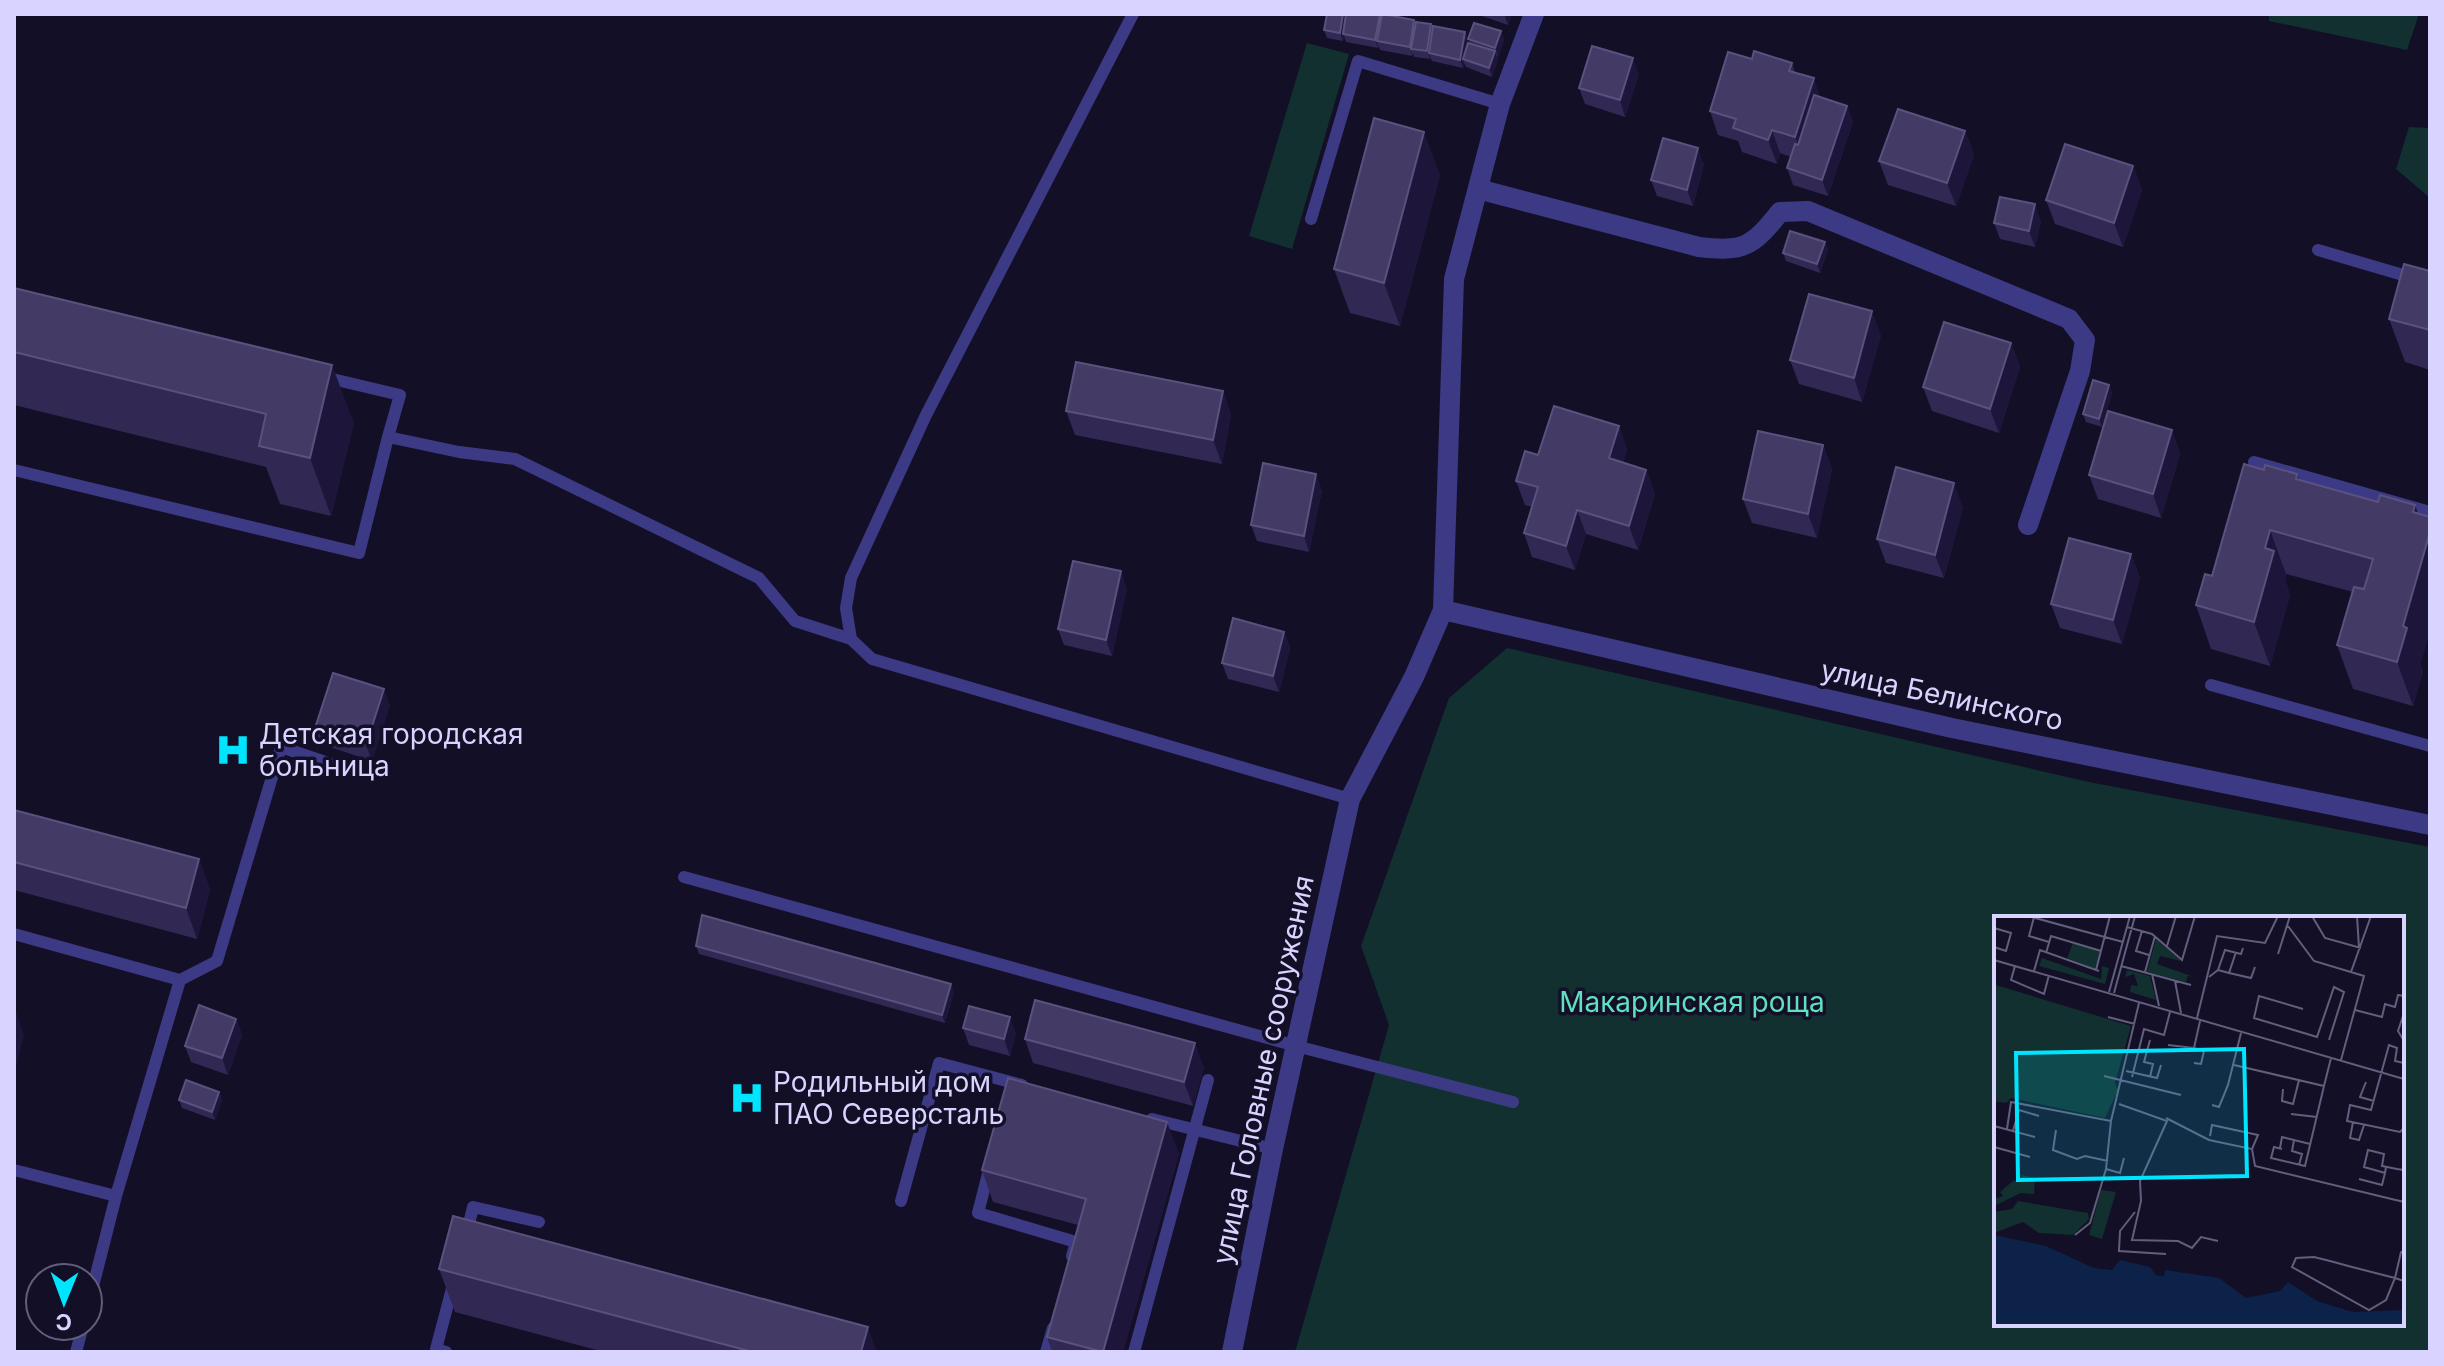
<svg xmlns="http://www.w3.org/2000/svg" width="2444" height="1366" viewBox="0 0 2444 1366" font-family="Inter,sans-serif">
  <rect width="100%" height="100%" fill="#130f26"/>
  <!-- green -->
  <path fill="#12302f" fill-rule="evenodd" d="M2269,14H2419L2407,50L2269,21Z
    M1307,43L1349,54L1292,249L1249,236Z
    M2409,127L2430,128V198L2396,169Z
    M1507,648L2089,782L2430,847V1352H1295L1389,1025L1361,946L1449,698ZM1996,918H2402V1324H1996Z"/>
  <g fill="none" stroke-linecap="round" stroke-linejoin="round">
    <!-- service -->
    <path stroke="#3d3a85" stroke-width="12" d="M1133,14L926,415L851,578L846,608L851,639L872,659L1350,799
      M1311,219L1358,61L1500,104
      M2318,250L2430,283
      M324,377L400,395L388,437L459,452L515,459L759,578L795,621L851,639
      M2254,462L2430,512
      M14,470L359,553L388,437
      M2211,685L2430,746
      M684,877L1296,1046L1513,1102
      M14,934L180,980
      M1152,1119L1273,1149
      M990,1166L978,1213L1076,1242L1072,1256
      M14,1170L116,1196
      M901,1201L939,1063L1022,1085
      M466,1236L473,1207L539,1222
      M88,1306L116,1196L180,980L217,961L281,747L355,772
      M76,1352L83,1326
      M446,1352L436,1349L453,1285
      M1046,1352L1053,1328
      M1134,1352L1208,1080"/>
    <!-- minor -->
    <path stroke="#3d3a85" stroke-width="20" d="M1478,189L1699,247C1744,252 1752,247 1780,212L1808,211L2069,319L2085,340L2080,371L2028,525
      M1443,610L1952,728L2430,825
      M1232,1352L1273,1149L1350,799L1414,677L1443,610L1454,279L1500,104L1534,14"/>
  </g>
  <!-- wall -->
  <path fill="#312854" d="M1327,14H1380L1381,16L1414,20L1415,24L1433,28L1465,32L1468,40L1467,47L1470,43L1468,39L1501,31L1504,40L1498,57L1497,56L1498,60L1492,77L1466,67L1464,63L1463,68L1432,61L1430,57V59L1414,57L1413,53L1412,56L1380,50L1379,46L1378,48L1346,42L1344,36L1343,41L1327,38L1324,30Z
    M1481,14H1512L1508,25L1482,16Z
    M1792,63L1795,73L1820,97L1847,106L1853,122L1828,196L1793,185L1787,168L1791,157L1780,153L1777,164L1742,152L1738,141L1718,135L1710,111Z
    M1639,74L1625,117L1585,104L1579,88Z
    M1965,131L1974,155L1956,206L1888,185L1879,161Z
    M1704,164L1693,206L1657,196L1651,180Z
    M2133,166L2142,190L2123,247L2055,224L2046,200Z
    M1440,175L1400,326L1350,313L1334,269Z
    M2041,221L2035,247L2000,239L1994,223Z
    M1825,242L1828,250L1820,273L1786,261L1783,253Z
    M2430,271V370L2405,362L2389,319Z
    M14,288L354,423L331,516L280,504L266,467L14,405Z
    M1881,335L1862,402L1799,384L1790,360Z
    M2011,343L2020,367L1999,433L1932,411L1923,387Z
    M2109,385L2112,393L2102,427L2086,422L2083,414Z
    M1223,391L1231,415L1222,464L1075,435L1066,411Z
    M1619,426L1627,450L1623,463L1646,470L1655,494L1638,550L1586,534L1575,570L1532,557L1524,533L1532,507L1525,505L1516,481L1538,455Z
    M2172,430L2180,454L2161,518L2098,499L2089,475Z
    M1823,445L1832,469L1817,538L1752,523L1743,499Z
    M2264,470L2297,474L2300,480L2378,502L2415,505L2418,514L2430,517V631L2420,664L2423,671L2413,706L2353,689L2337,645L2353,592L2286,574L2285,580L2290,595L2270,666L2211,649L2196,605L2212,576Z
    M1322,490L1309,552L1257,541L1251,525Z
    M1963,507L1944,578L1886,563L1877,539Z
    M2131,554L2140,578L2122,644L2060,628L2051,604Z
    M1127,588L1112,656L1064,645L1058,629Z
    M1284,632L1290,648L1279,692L1228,679L1222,663Z
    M390,705L372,761L321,744L315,728Z
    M14,810L199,859L210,890L197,939L14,890Z
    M696,946L954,992L945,1023L699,954Z
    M236,1019L242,1035L228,1075L191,1062L185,1046Z
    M963,1028L1016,1033L1010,1056L969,1045Z
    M1025,1039L1204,1067L1193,1106L1033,1063Z
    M219,1092L222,1100L215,1120L182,1108L179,1100Z
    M1179,1153L1123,1352H1052L1047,1337L1078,1225L993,1202L982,1170Z
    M439,1269L877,1352H604L455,1312Z"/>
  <!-- shaded-wall -->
  <path fill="#1d163a" d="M1343,14H1347L1343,41L1340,33Z
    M1380,14L1383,21L1377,41L1378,48L1375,40Z
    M1506,14H1512L1508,25L1505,17Z
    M1414,20L1417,28L1411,49L1412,56L1410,47Z
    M1431,24L1434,32L1429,53L1430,59L1427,51Z
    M1501,31L1504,40L1498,57L1495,48Z
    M1465,32L1468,40L1465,60L1463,59L1464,63L1463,68L1460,60Z
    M1495,51L1498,60L1492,77L1489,68Z
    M1633,58L1639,74L1625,117L1620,100Z
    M1814,78L1822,102L1804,161L1795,137Z
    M1847,106L1853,122L1828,196L1822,180Z
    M1772,130L1780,153L1777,164L1768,140Z
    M1965,131L1974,155L1956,206L1947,183Z
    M1424,132L1440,175L1400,326L1384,283Z
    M1698,148L1704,164L1693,206L1687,190Z
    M2133,166L2142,190L2123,247L2114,223Z
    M2035,204L2041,221L2035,247L2029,231Z
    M1825,242L1828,250L1820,273L1817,264Z
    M1872,311L1881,335L1862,402L1854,378Z
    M2011,343L2020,367L1999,433L1990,409Z
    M332,365L354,423L331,516L310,458Z
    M2109,385L2112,393L2102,427L2099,419Z
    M1223,391L1231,415L1222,464L1213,440Z
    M1619,426L1627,450L1618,482L1609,458Z
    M2172,430L2180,454L2161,518L2153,494Z
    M1823,445L1832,469L1817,538L1808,514Z
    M1646,470L1655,494L1638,550L1629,526Z
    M1316,474L1322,490L1309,552L1304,536Z
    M1954,483L1963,507L1944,578L1935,555Z
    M2415,505L2428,540L2430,532V631L2420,664L2423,671L2413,706L2397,662L2403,626L2413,512Z
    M1577,510L1586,534L1575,570L1566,546Z
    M2270,530L2286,574L2285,580L2290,595L2270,666L2254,622L2265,548Z
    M2131,554L2140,578L2122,644L2113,620Z
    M1121,571L1127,588L1112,656L1106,640Z
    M1284,632L1290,648L1279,692L1273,676Z
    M384,689L390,705L372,761L366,745Z
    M199,859L210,890L197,939L186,908Z
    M951,984L954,992L945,1023L942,1015Z
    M14,1006L24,1035L14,1075Z
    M1010,1017L1016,1033L1010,1056L1004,1039Z
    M236,1019L242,1035L228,1075L222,1058Z
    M1195,1043L1204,1067L1193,1106L1184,1082Z
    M219,1092L222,1100L215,1120L212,1112Z
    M1167,1122L1179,1153L1123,1352H1103Z
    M868,1327L877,1352H861Z"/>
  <!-- building -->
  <path fill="#433a66" stroke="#5a527e" stroke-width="2" d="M1327,14H1343L1340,33L1324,30Z
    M1346,14H1380L1375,40L1343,34Z
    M1382,14L1414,20L1410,47L1377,41Z
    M1416,22L1431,24L1427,51L1411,49Z
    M1474,23L1501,31L1495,48L1468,39Z
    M1433,26L1465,32L1460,60L1429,53Z
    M1468,43L1495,51L1489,68L1463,59Z
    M1592,46L1633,58L1620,100L1579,88Z
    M1754,51L1792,63L1789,71L1814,78L1795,137L1772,130L1768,140L1733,128L1736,119L1710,111L1728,52L1752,59Z
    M1814,95L1847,106L1822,180L1787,168L1795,144L1798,145Z
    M1898,109L1965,131L1947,183L1879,161Z
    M1374,118L1424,132L1384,283L1334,269Z
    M1663,138L1698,148L1687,190L1651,180Z
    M2065,144L2133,166L2114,223L2046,200Z
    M2000,197L2035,204L2029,231L1994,223Z
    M1790,231L1825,242L1817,264L1783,253Z
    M2404,264L2430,271V330L2389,319Z
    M14,288L332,365L310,458L259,446L266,414L14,352Z
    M1809,294L1872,311L1854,378L1790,360Z
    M1944,322L2011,343L1990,409L1923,387Z
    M1076,362L1223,391L1213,440L1066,411Z
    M2093,380L2109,385L2099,419L2083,414Z
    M1554,406L1619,426L1609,458L1646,470L1629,526L1577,510L1566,546L1524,533L1538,487L1516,481L1525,451L1538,455Z
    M2108,411L2172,430L2153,494L2089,475Z
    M1758,431L1823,445L1808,514L1743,499Z
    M1263,463L1316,474L1304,536L1251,525Z
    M2244,464L2264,470L2265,465L2297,474L2296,479L2378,502L2380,495L2415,505L2413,512L2430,517V532L2403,626L2407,628L2397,662L2337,645L2354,587L2364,589L2373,559L2270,530L2265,548L2274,551L2254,622L2196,605L2205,574L2212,576Z
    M1896,467L1954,483L1935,555L1877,539Z
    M2069,538L2131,554L2113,620L2051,604Z
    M1073,561L1121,571L1106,640L1058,629Z
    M1233,618L1284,632L1273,676L1222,663Z
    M333,673L384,689L366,745L315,728Z
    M14,810L199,859L186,908L14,862Z
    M702,915L951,984L942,1015L696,946Z
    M1035,1000L1195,1043L1184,1082L1025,1039Z
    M199,1005L236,1019L222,1058L185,1046Z
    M969,1006L1010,1017L1004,1039L963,1028Z
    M1008,1078L1167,1122L1103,1352L1047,1337L1086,1199L982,1170Z
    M186,1080L219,1092L212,1112L179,1100Z
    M453,1216L868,1327L861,1352H753L439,1269Z"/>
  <!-- icons -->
  <defs>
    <g id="hospital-bare" transform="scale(2.76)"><path d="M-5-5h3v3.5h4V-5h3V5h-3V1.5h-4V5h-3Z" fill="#00e5ff" stroke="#130f26" stroke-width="2.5" paint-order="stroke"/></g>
  </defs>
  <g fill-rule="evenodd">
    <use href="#hospital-bare" x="233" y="750"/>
    <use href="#hospital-bare" x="747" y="1098"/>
  </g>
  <g text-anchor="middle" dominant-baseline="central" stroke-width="7" stroke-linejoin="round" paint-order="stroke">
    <!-- street labels -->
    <g font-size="28" fill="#d9d4ff" stroke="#130f26">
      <text transform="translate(1942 695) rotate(12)">улица Белинского</text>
      <text transform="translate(1263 1070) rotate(-78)">улица Головные сооружения</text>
    </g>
    <!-- poi labels -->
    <g font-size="28" fill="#d9d4ff" stroke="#130f26" text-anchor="start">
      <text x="259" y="734">Детская городская<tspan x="259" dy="32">больница</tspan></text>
      <text x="773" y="1082">Родильный дом<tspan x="773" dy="32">ПАО Северсталь</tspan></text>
    </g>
    <!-- park labels -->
    <g font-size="28" fill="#5fe0c0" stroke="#130f26">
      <text x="1692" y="1002">Макаринская роща</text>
    </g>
  </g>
  <!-- overview -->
  <g transform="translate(1994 916)">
    <rect width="410" height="410" fill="#130f26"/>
    <path d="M162,23L187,45L166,40L163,48L200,61L194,60L192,66L153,56ZM79,27L106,36L101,53L73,42ZM48,42L107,63L108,50L115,52L111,68L45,50ZM133,54L156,60L162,84L136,76L137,69L144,70L140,58L131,61ZM2,69L137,110L121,167L124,174L111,202L17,182L12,187L0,185ZM28,259L41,262L40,278L27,277L0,290V283L9,280L6,276L20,264L26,266ZM107,274L122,276L108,323L95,319ZM24,285L94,297L95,303L79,319L45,317L29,306L0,317V296L18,293Z" fill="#12302f"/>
    <path d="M0,319L52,330L100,352L118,354L126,344L156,351L163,360H170L171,354L225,362L252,382L286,375L294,366L323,385L359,396L410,394V410H0Z" fill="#0c2248"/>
    <path fill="none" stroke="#625e7d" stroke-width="2" d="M34,0L129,26M318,0L331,22L367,32M363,0L365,32M40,1L35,20L55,26M294,10L320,45L370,60L347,144M133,11L158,18L188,44L201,0M0,12L17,17L12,35L0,31M148,15L142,35L155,39M173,30L182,0M52,37L57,20L107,35M284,38L296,0M0,44L410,163M21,50L17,64L50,78L55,59M127,50L197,69M102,54L116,0M224,54L235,57L242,36M40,55L46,34L105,55M151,56L161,20M357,56L377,0M235,57L257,62L261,51M158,58L165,90M215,61L224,54L231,34L247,38L249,32M181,65L187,97M115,76L136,0M120,77L141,0M309,93L265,80L260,102L323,121L340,71L350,76L335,124M361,94L388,101L391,88L401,91L404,79L410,80M410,97L404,115L410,125M114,101L141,108M203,102L223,20L271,27L284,0M156,124L150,146L159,148L156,161M174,129L200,132M200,147L207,148L210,135L200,132L206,105M410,147L401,145L403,132L395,129L377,194L356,189L353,205L406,216L410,212M240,149L330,170L337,142M132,155L163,162L167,149M110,160L187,179M138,161L150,113L170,119L176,96M372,166L366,181L380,185M289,173L288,185L299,188L305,164M125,188L173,205L146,265L147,285L138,324L184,325L198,332L207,321L224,325M218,189L225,191L234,169L247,117M297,198L323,201M172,202L215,224L258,233L261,250L410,286M359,206L356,222L365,224L370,209M0,210L41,221M13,213L17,186L117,205M62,214L59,234L83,243L91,240L114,245M19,215L25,194L45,200M216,220L218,209L264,219L258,233M300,224L298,235L308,238L305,249M0,231L36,241M286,232L288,221L316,228M288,233L280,231L277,242L311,250L330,170M392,251L391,257L370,251L374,234L390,238L388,250L403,253L410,254M112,253L126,257L130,242M365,263L388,269L391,257M141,296L126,315L125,335L172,338M81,319L96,307L112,253L117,205L145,87M410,335L407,336L401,362L392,384L375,394L298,351L302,342L320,341L336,345L358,351L401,362L410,365"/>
    <path fill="#00e5ff" fill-opacity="0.15" stroke="#00e5ff" stroke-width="4" d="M250,133L253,260L24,264L22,137Z"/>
    <rect width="410" height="410" fill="none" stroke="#d9d4ff" stroke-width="4"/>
  </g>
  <!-- border -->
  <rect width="2444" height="1366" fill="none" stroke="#d9d4ff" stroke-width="32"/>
  <!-- north arrow -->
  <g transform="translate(64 1302) rotate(181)"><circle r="38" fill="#130f26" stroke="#625e7d" stroke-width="2"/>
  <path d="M0-6L14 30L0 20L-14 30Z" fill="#00e5ff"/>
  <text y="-12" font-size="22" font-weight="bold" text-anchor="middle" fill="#d9d4ff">С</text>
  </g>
</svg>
